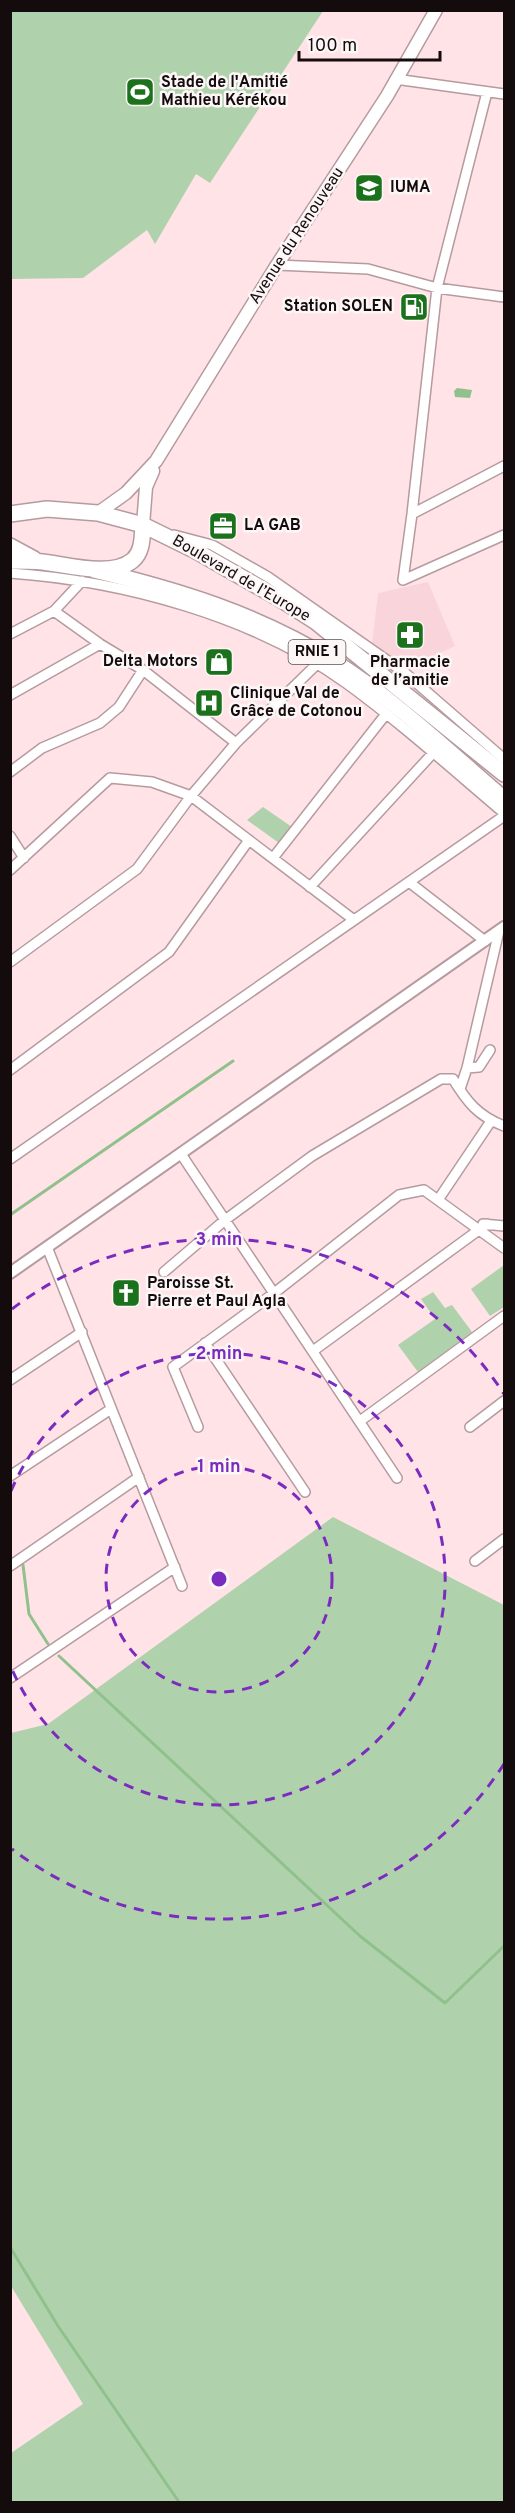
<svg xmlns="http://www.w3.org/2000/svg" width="515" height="2513" viewBox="0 0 515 2513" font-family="Overpass,sans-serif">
  <rect width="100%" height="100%" fill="#ffe3e7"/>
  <!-- built -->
  <path fill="#f9d5db" d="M428,582L455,646L408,668L372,643L378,593Z"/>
  <!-- green -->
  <path fill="#afd2ac" d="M10,11L11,10L323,11L210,183L196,174L155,244L147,230L83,278L11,279Z
    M263,807L292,827L279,843L247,820Z
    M504,1265V1307L490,1316L471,1289Z
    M433,1292L445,1308L452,1305L472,1332L418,1372L398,1345L435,1319L421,1299Z
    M333,1517L504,1605V2502H11V2453L83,2404L11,2286V1733L48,1724Z"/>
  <!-- water -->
  <path fill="#90c18d" d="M457,388L472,390L470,398L455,397L454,391Z"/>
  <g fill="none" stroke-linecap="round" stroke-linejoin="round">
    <!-- stream -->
    <path stroke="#90c18d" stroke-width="3" d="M10,1215L233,1061
      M23,1565L29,1614L48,1644
      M59,1656L360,1936L445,2003L504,1946
      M10,2247L58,2326L179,2502"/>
    <!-- minor casing -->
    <g stroke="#b59b9f" stroke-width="12">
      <path id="minor" d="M395,79L504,94
        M277,265L368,269L437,288L504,297
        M412,514L504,466
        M174,535L212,545L268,577L405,673L504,759
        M10,573C123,581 253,616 346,683C401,723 452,769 504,813
        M403,580L412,514L437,288L487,92
        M403,580L504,535
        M54,611L100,644L143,670L236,743
        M10,634L54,611L82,581
        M10,695L100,644
        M10,772L42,748L100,723L119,707L143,670
        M10,836L24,858
        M273,858L386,714
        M10,870L110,778L152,782L191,796L354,920
        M409,882L485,941
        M310,887L433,753
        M10,962L137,869L191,796L236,743L316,665
        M467,1068L479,1067L490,1050
        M10,1070L169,952L249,840
        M460,1089L467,1068L499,931
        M181,1154L397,1478
        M10,1159L504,816
        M438,1200L491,1121
        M483,1224L504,1226
        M47,1247L182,1586
        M164,1272L225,1220L312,1156L441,1079H453C467,1102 478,1116 504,1126
        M205,1343L305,1492
        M313,1351L487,1224
        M10,1380L82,1332
        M360,1421L504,1316
        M198,1427L173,1367L273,1294L399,1195L424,1190L504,1248
        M470,1427L504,1401
        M10,1476L111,1409
        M475,1561L504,1539
        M10,1566L139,1477
        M10,1678L175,1567"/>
    </g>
    <!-- tertiary casing -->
    <g stroke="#b59b9f" stroke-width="14">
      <path id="tertiary" d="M10,1273L504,927"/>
    </g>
    <!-- secondary casing -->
    <g stroke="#b59b9f" stroke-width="15">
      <path id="secondary" d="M98,513L126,493L156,461L277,265L387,96L436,10
        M143,525L146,487L153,471"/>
    </g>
    <!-- trunk casing -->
    <g stroke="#b59b9f" stroke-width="18">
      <path id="trunk" d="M10,514L47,509L98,513L143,525L196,551L280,599L316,622L504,774
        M10,546L34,559
        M10,561C21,561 32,561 43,562C68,565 112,578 133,560C143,551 142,537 143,525
        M94,570C181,591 256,614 333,661C395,700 449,752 504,799"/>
    </g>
    <!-- minor -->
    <use href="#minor" stroke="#fff" stroke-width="9"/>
    <!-- tertiary -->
    <use href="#tertiary" stroke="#fff" stroke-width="10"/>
    <!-- secondary -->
    <use href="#secondary" stroke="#fff" stroke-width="12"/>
    <!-- trunk -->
    <use href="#trunk" stroke="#fff" stroke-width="15"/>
  </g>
  <!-- distance rings -->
  <g fill="none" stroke="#7b2cbf" stroke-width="3" stroke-dasharray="10 8">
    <circle cx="219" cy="1579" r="113"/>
    <path d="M11 1491A226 226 0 1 1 11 1667"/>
    <path d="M504 1764A340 340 0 0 1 12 1849M12 1309A340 340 0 0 1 504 1394"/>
  </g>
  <!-- icons -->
  <defs>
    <g id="stadium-square" transform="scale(1.5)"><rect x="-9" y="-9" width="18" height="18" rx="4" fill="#1b711c" stroke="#fcf6f7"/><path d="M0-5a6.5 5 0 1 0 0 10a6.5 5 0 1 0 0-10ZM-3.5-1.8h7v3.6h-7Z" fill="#fff"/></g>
    <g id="university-square" transform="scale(1.5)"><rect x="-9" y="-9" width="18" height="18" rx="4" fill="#1b711c" stroke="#fcf6f7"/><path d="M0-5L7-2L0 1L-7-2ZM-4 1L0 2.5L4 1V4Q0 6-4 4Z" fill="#fff"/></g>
    <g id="fuel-square" transform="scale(1.5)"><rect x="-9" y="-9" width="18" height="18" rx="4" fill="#1b711c" stroke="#fcf6f7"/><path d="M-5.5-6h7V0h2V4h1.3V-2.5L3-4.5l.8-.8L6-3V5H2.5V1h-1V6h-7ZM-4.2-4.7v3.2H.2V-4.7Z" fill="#fff"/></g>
    <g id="office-square" transform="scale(1.5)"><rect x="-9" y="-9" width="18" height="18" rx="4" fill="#1b711c" stroke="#fcf6f7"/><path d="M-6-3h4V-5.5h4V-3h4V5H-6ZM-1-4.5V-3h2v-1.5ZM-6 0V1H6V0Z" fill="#fff"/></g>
    <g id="pharmacy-square" transform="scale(1.5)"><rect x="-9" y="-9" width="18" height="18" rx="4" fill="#1b711c" stroke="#fcf6f7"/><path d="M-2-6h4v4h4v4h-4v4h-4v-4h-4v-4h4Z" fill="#fff"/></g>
    <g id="shop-square" transform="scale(1.5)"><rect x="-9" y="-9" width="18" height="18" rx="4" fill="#1b711c" stroke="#fcf6f7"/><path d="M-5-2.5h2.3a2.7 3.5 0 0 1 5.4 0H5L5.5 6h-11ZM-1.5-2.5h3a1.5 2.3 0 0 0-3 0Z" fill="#fff"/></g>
    <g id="hospital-square" transform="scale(1.5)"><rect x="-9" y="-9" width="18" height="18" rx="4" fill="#1b711c" stroke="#fcf6f7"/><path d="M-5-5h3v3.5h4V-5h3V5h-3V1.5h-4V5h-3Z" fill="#fff"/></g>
    <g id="church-square" transform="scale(1.5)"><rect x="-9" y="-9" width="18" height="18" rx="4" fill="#1b711c" stroke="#fcf6f7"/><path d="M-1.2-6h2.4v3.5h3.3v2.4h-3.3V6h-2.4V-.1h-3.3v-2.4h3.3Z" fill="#fff"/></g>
  </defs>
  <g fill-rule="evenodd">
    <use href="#stadium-square" x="140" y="92"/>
    <use href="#university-square" x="369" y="188"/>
    <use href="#fuel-square" x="414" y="307"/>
    <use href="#office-square" x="223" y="526"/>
    <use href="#pharmacy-square" x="410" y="635"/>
    <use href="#shop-square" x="219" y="662"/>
    <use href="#hospital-square" x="209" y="703"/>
    <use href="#church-square" x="126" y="1293"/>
  </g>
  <g text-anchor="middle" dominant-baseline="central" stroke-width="5" stroke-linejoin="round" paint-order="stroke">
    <!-- shield labels -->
    <rect fill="#fcf6f7" stroke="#5a5253" stroke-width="1.5" x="288.5" y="640" width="57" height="24" rx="4.5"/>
    <g font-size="15" font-weight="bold" fill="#140b0d">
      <text x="317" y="652">RNIE 1</text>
    </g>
    <!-- poi labels -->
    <g font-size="16" font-weight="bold" fill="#140b0d" stroke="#fcf6f7" text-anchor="start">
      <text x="161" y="83">Stade de l'Amitié<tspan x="161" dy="18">Mathieu Kérékou</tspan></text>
      <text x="390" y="188">IUMA</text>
      <text x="393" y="307" text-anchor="end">Station SOLEN</text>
      <text x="244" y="526">LA GAB</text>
      <text x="198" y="662" text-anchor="end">Delta Motors</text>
      <text x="410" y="663" text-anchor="middle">Pharmacie<tspan x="410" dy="18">de l’amitie</tspan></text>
      <text x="230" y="694">Clinique Val de<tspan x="230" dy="18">Grâce de Cotonou</tspan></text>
      <text x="147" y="1284">Paroisse St.<tspan x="147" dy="18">Pierre et Paul Agla</tspan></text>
    </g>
    <!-- street labels -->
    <g font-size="16" fill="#140b0d" stroke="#fcf6f7">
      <text transform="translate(297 236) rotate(-57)">Avenue du Renouveau</text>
      <text transform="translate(241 579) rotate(30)">Boulevard de l’Europe</text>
    </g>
  </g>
  <circle cx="219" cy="1579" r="9" fill="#7b2cbf" stroke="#fcf6f7" stroke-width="3"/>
  <g font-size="18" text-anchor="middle" font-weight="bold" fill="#7b2cbf" stroke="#fcf6f7" stroke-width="5" stroke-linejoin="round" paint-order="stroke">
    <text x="219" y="1245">3 min</text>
    <text x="219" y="1359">2 min</text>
    <text x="219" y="1472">1 min</text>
  </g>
  <!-- border -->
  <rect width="515" height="2513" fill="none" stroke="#140b0d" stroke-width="24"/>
  <!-- scale -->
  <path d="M299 51v9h141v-9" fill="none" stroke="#140b0d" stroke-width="3"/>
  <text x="308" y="51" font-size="18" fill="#140b0d" stroke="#fcf6f7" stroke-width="4.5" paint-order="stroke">100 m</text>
</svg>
